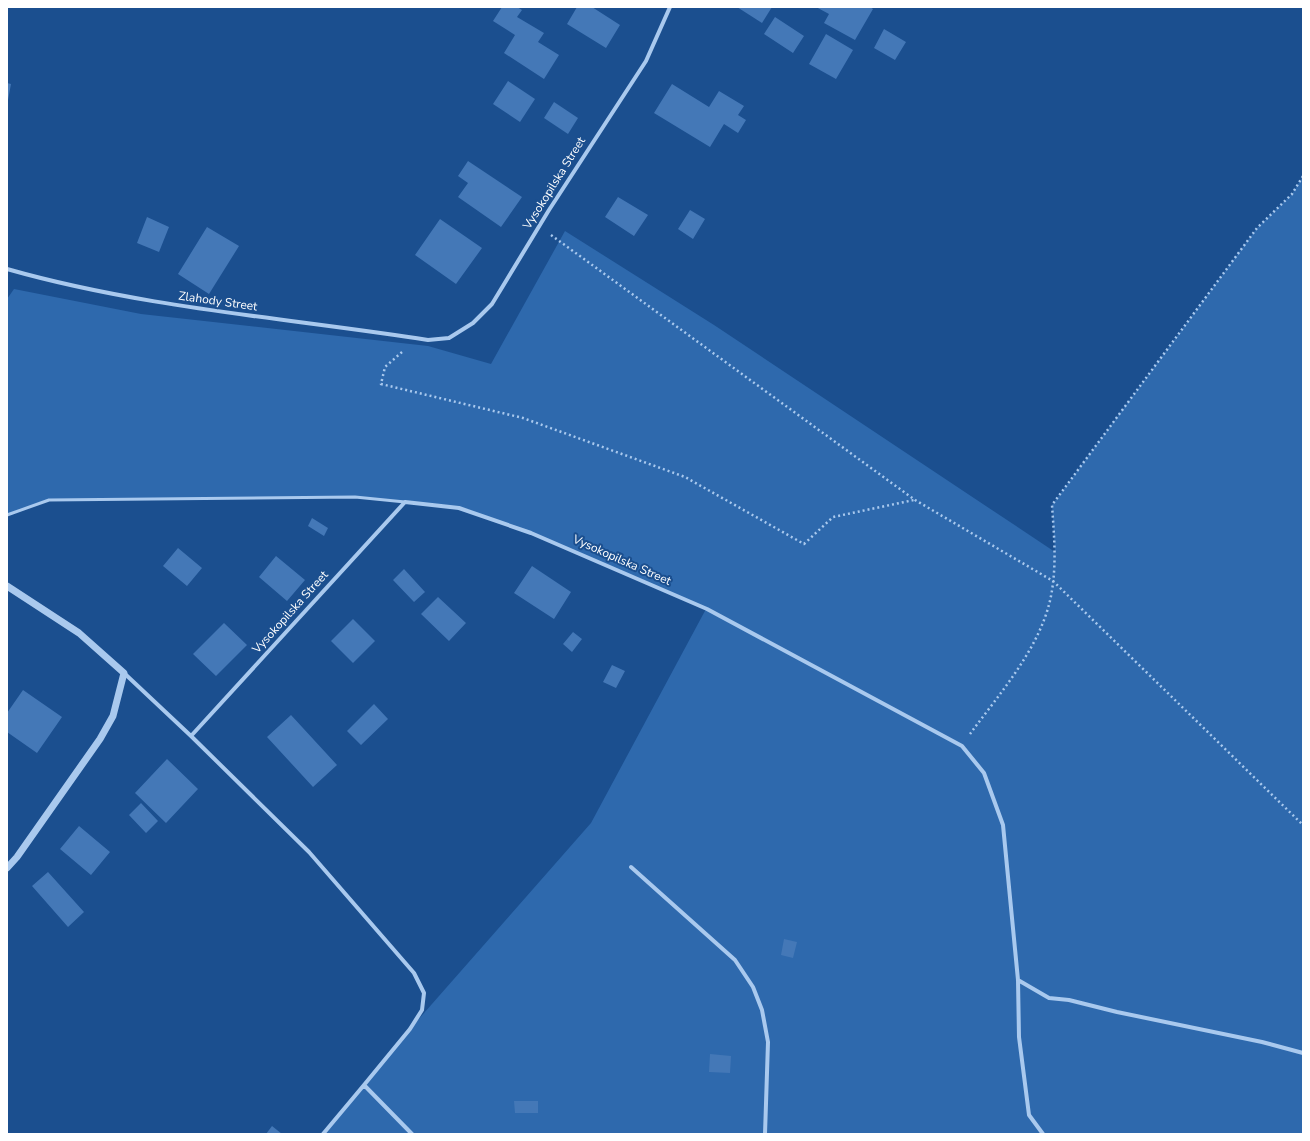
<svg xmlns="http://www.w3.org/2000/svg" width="1310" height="1141" viewBox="0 0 1310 1141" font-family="'Nunito Sans',sans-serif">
  <rect width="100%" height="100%" fill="#1b4f8f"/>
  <!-- green -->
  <path fill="#2e69ad" d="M1303,176V1134H323L410,1029L591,823L706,609L531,533L459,508L355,497L49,500L7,515V299L14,289L141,314L428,346L491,364L565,231L714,325L1055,552L1052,505L1257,228L1292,194Z"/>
  <!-- building -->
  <path fill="#4478b7" d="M502,7H517L522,10L517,17L544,33L538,42L559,55L544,79L504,53L515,35L493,21Z
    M577,7H592L620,25L606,48L567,24Z
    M737,7H772L762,23Z
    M816,7H870L873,9L855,40L824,23L829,14Z
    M775,17L804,36L793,53L764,34Z
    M884,29L906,42L895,60L874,48Z
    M826,34L853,50L836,79L809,64Z
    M508,81L535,99L520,122L493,104Z
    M7,83L11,84L8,100H7Z
    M672,84L709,107L719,91L744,106L738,115L746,120L738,133L724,124L710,147L654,113Z
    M554,102L578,118L568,134L544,118Z
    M468,161L522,197L501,227L458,197L468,183L458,176Z
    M618,197L648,215L634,236L605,217Z
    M690,210L705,219L693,239L678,229Z
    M147,217L169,227L159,252L137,243Z
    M440,219L482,248L456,284L415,255Z
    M207,227L239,246L209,294L178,274Z
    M312,518L328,528L324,536L308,526Z
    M178,548L202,568L187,586L163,566Z
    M276,556L305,580L287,601L259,577Z
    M532,566L571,592L554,619L514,593Z
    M404,569L425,592L414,602L393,580Z
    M438,597L466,623L449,641L421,614Z
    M353,619L375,641L353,663L331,641Z
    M224,623L247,645L216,676L193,654Z
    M573,632L582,639L572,652L563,644Z
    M612,665L625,671L616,688L603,682Z
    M23,690L62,717L37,753L7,732V713Z
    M374,704L388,719L361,745L347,731Z
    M291,715L337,765L313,787L267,737Z
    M167,759L198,789L166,823L135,793Z
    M141,803L158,821L146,833L129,815Z
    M79,826L110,852L91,875L60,849Z
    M48,872L84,912L68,927L32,886Z
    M784,939L797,942L793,958L781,955Z
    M710,1054L731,1056L730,1073L709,1072Z
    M514,1101H538V1113H515Z
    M272,1126L282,1134H266Z"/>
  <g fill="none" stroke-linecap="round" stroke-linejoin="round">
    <!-- path -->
    <path stroke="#a9c9ee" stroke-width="2.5" stroke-dasharray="2 3" stroke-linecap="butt" d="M551,235L915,500L1053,581L1303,825
      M402,352L385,367L381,384L523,418L685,477L804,544L833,517L914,500
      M970,734C1000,693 1041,647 1051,596C1057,565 1054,535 1052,505L1257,228L1292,194L1303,176"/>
    <!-- service -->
    <path stroke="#a9c9ee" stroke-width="3" d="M7,515L49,500L355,497L405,502"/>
    <!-- minor -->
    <path stroke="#a9c9ee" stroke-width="4" d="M7,269C144,308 287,318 428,340L449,338L473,323L492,304L549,210L646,61L670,7
      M124,673L191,736L309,852L414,973L424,993L422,1010L410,1029L364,1085L412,1134
      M191,736L405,502L459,508L531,533L707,609L962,746L984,773L1003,825L1018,980L1019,1037L1029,1115L1043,1134
      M631,867L735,960L753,987L762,1010L768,1042L765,1134
      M1018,980L1049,998L1069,1000L1117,1012L1262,1042L1303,1053
      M323,1134L364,1085"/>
    <!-- tertiary -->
    <path stroke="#a9c9ee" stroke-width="7" d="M7,586L79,633L124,673L113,716L100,739L17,857L7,868"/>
  </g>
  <g text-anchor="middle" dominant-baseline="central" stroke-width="4" stroke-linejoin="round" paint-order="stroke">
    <!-- street labels -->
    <g font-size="12" fill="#fff" stroke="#1b4f8f">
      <text transform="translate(554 183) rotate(-58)">Vysokopilska Street</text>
      <text transform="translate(218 301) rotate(8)">Zlahody Street</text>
      <text transform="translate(622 560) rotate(24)">Vysokopilska Street</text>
      <text transform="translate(290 612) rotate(-48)">Vysokopilska Street</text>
    </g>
  </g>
  <!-- border -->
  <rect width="1310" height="1141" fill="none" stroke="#ffffff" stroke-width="16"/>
</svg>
